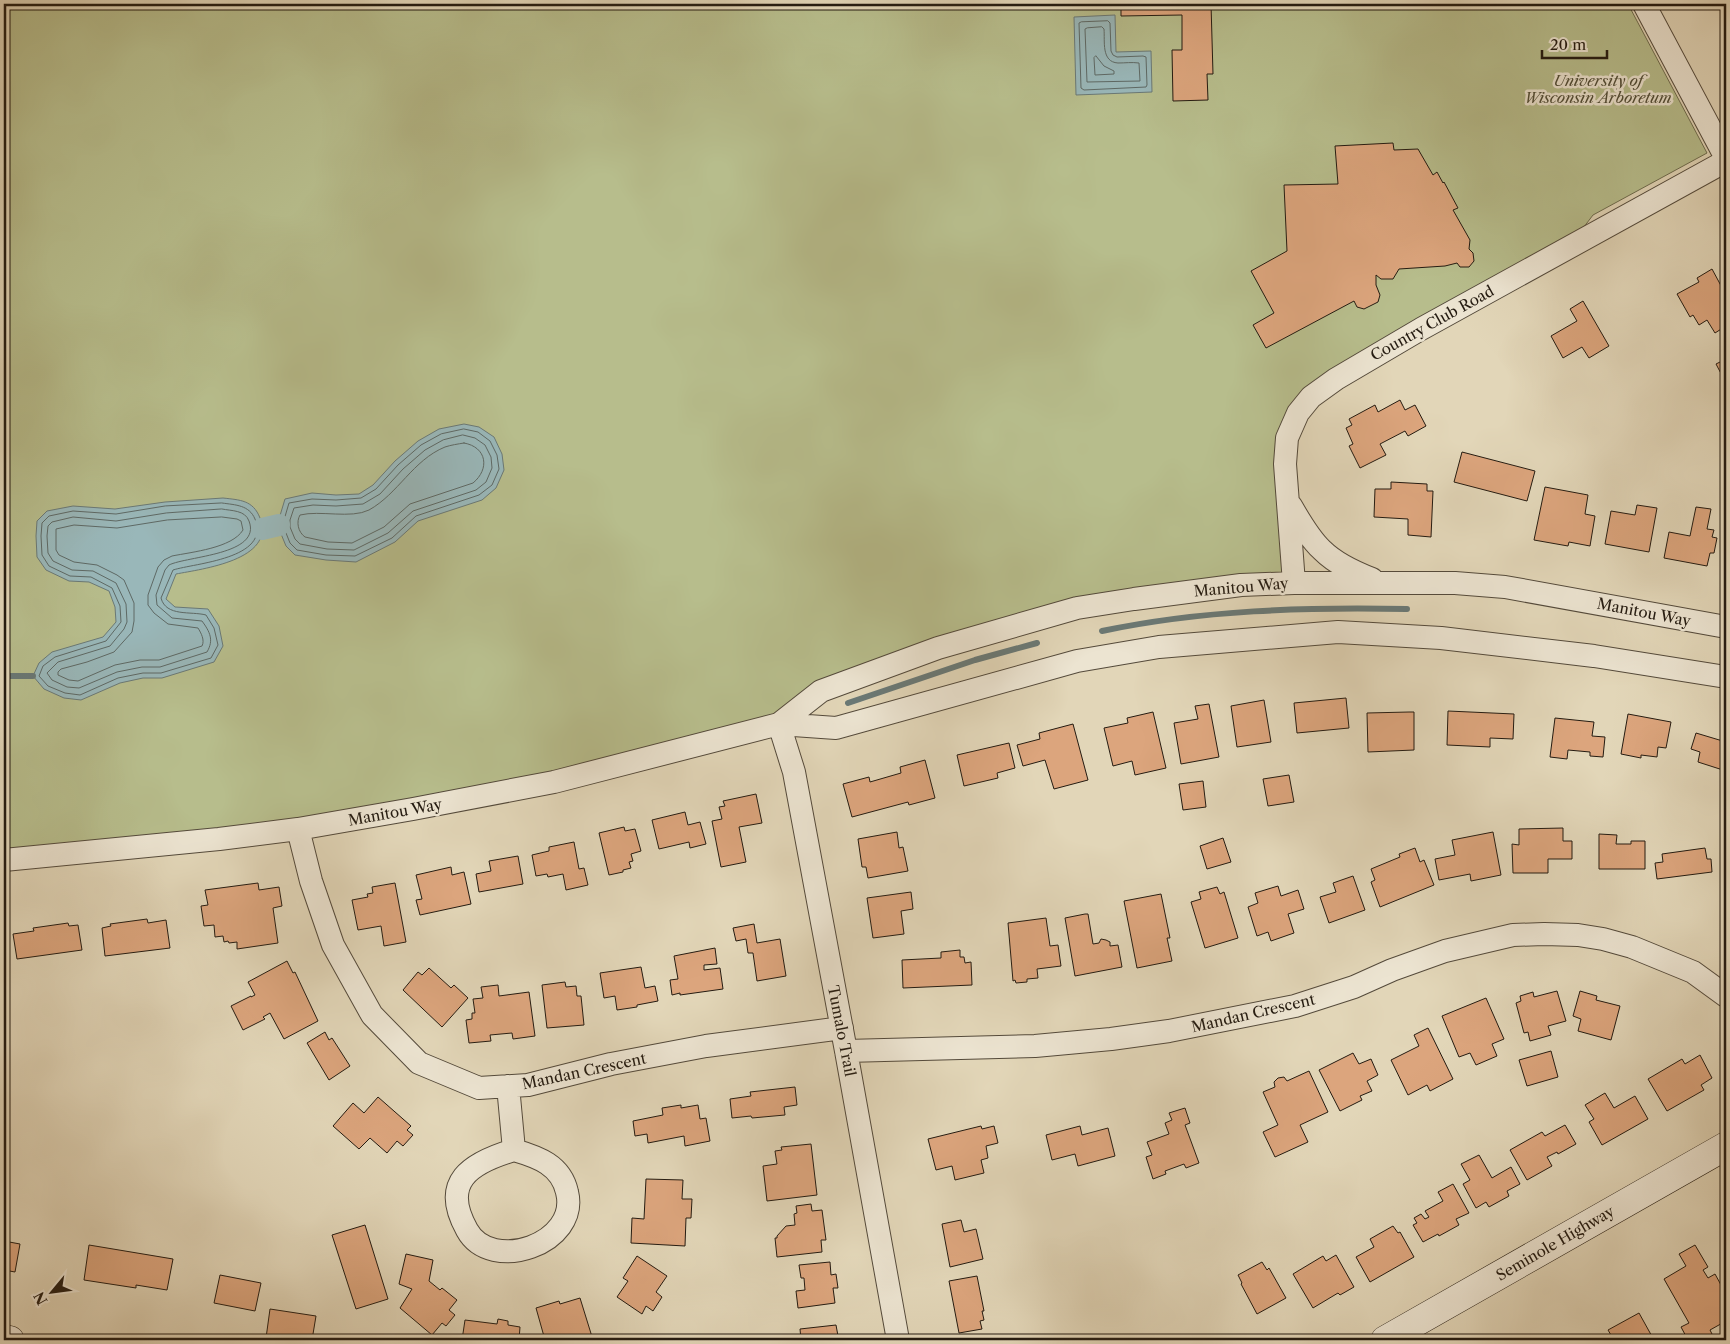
<svg xmlns="http://www.w3.org/2000/svg" width="1730" height="1344" viewBox="0 0 1730 1344" font-family="'Libre Caslon Text',serif">
  <rect width="100%" height="100%" fill="#e2d6b8"/>
  <filter id="stains"><feTurbulence type="fractalNoise" baseFrequency=".004" numOctaves="4"/><feColorMatrix values="0 0 0 0 .2 0 0 0 0 .09 0 0 0 0 .02 0 0 0 .5 -.17"/></filter>
  <radialGradient id="worn" r=".72"><stop offset=".6" stop-color="#630" stop-opacity="0"/><stop offset="1" stop-color="#630" stop-opacity=".3"/></radialGradient>
  <!-- green -->
  <path fill="#b7bd8c" stroke="#6e6c4e" d="M4,4H1628L1707,153L1593,215L1568,248L1336,379L1287,438L1294,583L1134,599L821,691L779,724L554,782L4,860Z"/>
  <!-- water -->
  <path fill="#99b7b9" stroke="#6a7976" d="M1115,15L1116,52L1151,51L1152,92L1076,95L1074,17Z
    M464,424L479,427L494,437L502,454L504,470L496,488L482,500L418,521L395,542L356,562L326,560L295,555L286,546L279,529V519L285,499L312,493L336,495L359,494L373,485L395,461L418,441L439,429Z
    M223,498C240,500 253,500 260,518C276,560 202,569 176,574L166,599L175,607L208,609L219,626L223,646L214,662L162,678H143L120,683L81,700L64,698L44,689L33,676L39,663L52,652L103,637L116,622L115,607L109,591L89,582L69,581L46,570L37,557L36,536L37,521L47,511L73,506L115,509L165,502Z"/>
  <g fill="none" stroke-linecap="round" stroke-linejoin="round">
    <!-- shore -->
    <path stroke="#5e6965" stroke-width="1" d="M1108,21L1110,23L1111,51L1113,55L1117,57L1143,56L1146,57L1147,85L1146,87L1084,90L1081,88L1079,23L1081,22Z
      M1102,27L1104,29C1105,41 1101,62 1118,63C1125,63 1132,62 1139,63L1140,81L1087,82L1085,29L1087,28Z
      M1096,56L1104,66L1114,71V74L1095,75L1094,58Z
      M464,429L478,432L490,441L497,455L499,469L492,485L479,495L416,516L392,538L355,556L326,555L297,550L290,543L284,528V520L289,503L312,499L336,500L361,498L376,489L398,465L421,445L441,434Z
      M463,435L475,438L485,445L491,457L492,468L486,482L476,490L413,511L388,533L354,550L327,549L300,544L295,539L290,527V520L294,508L313,505L336,506L363,504L380,494L403,469L425,450L443,440Z
      M464,443C487,447 490,469 473,483L410,504L384,527L352,543L328,542L305,537C298,532 296,522 300,515C320,510 351,519 369,510C398,494 413,460 445,447C451,445 458,444 464,443Z
      M222,503C236,505 249,505 255,519C271,559 195,563 173,570L161,598C166,617 191,611 206,615L214,628L218,645L211,658L161,673H143L118,678L80,695L65,693L48,686L39,676L43,666L55,657L106,641L121,622L120,606L112,588L91,577L70,576L49,566L42,555L41,536L42,523L49,516L73,511L116,514L165,506Z
      M222,509C232,511 245,510 249,521C262,555 187,556 169,565L165,570L156,595L157,605L172,618L202,621C210,632 214,640 207,652L160,667H142L117,672L79,688L67,687L52,680L47,673L58,662L110,646L124,629L127,622L126,604L116,583L93,571L72,570L53,561L48,553L47,536L48,526L52,522L73,517L116,521L166,513Z
      M222,517L237,519L241,521L243,530C232,548 192,552 172,556L164,560L158,567L148,595V605L154,613L168,624L198,628C201,633 205,640 202,646L159,660H140L115,665L78,681L69,680L58,675V672L61,669L87,662L114,652L132,632L134,621V603L124,580L117,575L97,565L74,562L59,555L56,550V529L74,525L117,528L167,520Z"/>
    <!-- stream -->
    <path stroke="#6a7976" stroke-width="6" d="M1102,631C1202,610 1305,607 1407,609
      M4,676H33
      M848,703L975,660L1037,643"/>
    <!-- canal -->
    <path stroke="#99b7b9" stroke-width="22" d="M262,529L279,525"/>
  </g>
  <!-- building -->
  <path fill="#dca57d" stroke="#241b11" d="M1121,4H1211L1213,74H1207L1208,100L1173,101L1172,50H1182V15L1121,16Z
    M1393,143L1394,150L1418,149L1433,175L1437,172L1443,183L1444,182L1458,208L1453,210L1470,240L1469,249L1473,253L1474,261L1469,267H1460L1457,263L1445,266L1399,269L1393,279H1381L1376,275V285L1380,295L1378,302L1364,309L1357,307L1354,301L1266,348L1253,325L1274,313L1251,271L1287,251L1284,185L1338,184L1335,146Z
    M1712,269L1726,295V326L1715,333L1707,320L1699,325L1693,315L1690,317L1677,294L1699,282L1697,278Z
    M1583,301L1609,346L1589,358L1582,347L1563,358L1551,336L1577,321L1570,309Z
    M1726,347V359L1721,349Z
    M1726,359V383L1716,364Z
    M1400,400L1405,410L1415,405L1426,426L1408,436L1405,431L1380,444L1386,455L1360,468L1349,446L1353,444L1346,428L1352,425L1349,419L1375,405L1378,412Z
    M1462,452L1535,471L1527,501L1454,482Z
    M1391,482L1427,484V491H1433L1431,537L1408,535V519L1374,517L1375,489H1391Z
    M1545,487L1588,495L1585,514L1595,516L1590,546L1569,542L1568,546L1534,540Z
    M1637,505L1657,508L1649,552L1605,544L1611,511L1635,515Z
    M1696,507L1711,509L1707,529L1714,530L1712,537L1717,538L1714,553H1710L1707,566L1664,558L1669,532L1690,536Z
    M1726,561V578L1722,577Z
    M1346,698L1349,728L1297,733L1294,703Z
    M1264,700L1271,742L1237,747L1231,706Z
    M1209,704L1219,757L1181,764L1174,723L1198,719L1195,706Z
    M1448,711L1514,714L1513,739L1490,738V747L1447,745Z
    M1153,712L1166,768L1135,775L1132,761L1113,766L1104,728L1128,723L1127,718Z
    M1409,712H1414V750L1368,752L1367,713Z
    M1628,714L1671,722L1666,748L1658,747L1657,757L1641,755V758L1621,754Z
    M1555,718L1594,722L1592,736L1605,737L1603,757L1590,756V752L1568,750L1567,759L1550,757Z
    M1073,724L1088,780L1054,789L1045,760L1023,766L1017,745L1040,739L1039,733Z
    M1696,733L1726,742V771L1698,762L1700,752L1691,749Z
    M1009,743L1015,768L997,773L998,778L964,786L957,755Z
    M925,760L935,798L909,805L908,802L852,817L843,784L869,777L870,782L901,773L900,767Z
    M1289,775L1294,802L1268,806L1263,779Z
    M1203,781L1206,807L1183,810L1179,784Z
    M756,794L762,823L739,827L746,862L721,867L712,821L722,819L719,807L725,806L723,801Z
    M685,812L688,825L700,822L706,844L690,848L689,842L659,849L652,820Z
    M624,827L625,831L635,829L641,851L631,854L633,861L629,862L631,868L623,870V872L609,875L599,833Z
    M1563,828V841H1572V859H1548V873H1513L1512,844L1519,845V829Z
    M897,832L899,848L903,847L908,871L868,878L866,867H862L858,839Z
    M1493,832L1501,875L1471,881L1470,874L1439,880L1435,859L1455,855L1452,840Z
    M1599,834L1617,835L1616,844H1631V841H1645V869H1599Z
    M1223,838L1231,862L1207,869L1200,846Z
    M574,842L579,869L584,868L588,885L566,890L563,874L548,877L547,874L536,876L532,855L549,851V847Z
    M1415,848L1420,862L1424,860L1434,885L1380,907L1371,882L1375,880L1371,869L1400,857L1399,854Z
    M1705,848L1707,859H1711L1712,872L1657,879L1655,863L1663,862L1662,854Z
    M518,856L523,884L479,892L476,874L491,871L489,861Z
    M451,867L452,875L464,872L471,904L420,915L416,900L422,899L416,875Z
    M1353,876L1365,910L1329,923L1320,897L1336,892L1333,883Z
    M258,883L259,890L279,887L282,906L273,908L278,943L237,949V942L229,943L228,941L224,942L223,936L215,937L214,925L204,926L201,906L208,905L205,890Z
    M395,883L406,942L384,946L381,926L358,930L352,900L368,897L367,894L373,893L372,887Z
    M1278,886L1281,896L1298,890L1304,909L1288,914L1294,933L1271,941L1268,932L1257,936L1248,907L1258,903L1255,893Z
    M1217,887L1220,894L1224,892L1238,938L1205,948L1191,902L1201,899L1199,892Z
    M911,892L913,909L901,911L904,934L873,938L867,898Z
    M1161,894L1170,938H1167L1172,961L1137,968L1124,901Z
    M1085,914H1088L1093,944L1099,943L1101,939L1106,940L1110,942V946L1118,945L1122,967L1075,976L1065,918Z
    M1046,918L1050,946L1058,945L1061,966L1037,969L1038,978L1027,979V982L1016,983L1015,980L1013,981L1008,923Z
    M147,919L148,923L166,920L170,948L105,956L102,928L111,926L110,924Z
    M68,923L69,926L78,925L82,950L17,959L13,934L34,931L33,928Z
    M754,924L757,943L780,939L786,976L757,981L753,953H748L746,939L736,941L733,928Z
    M715,948L717,964L704,965V970L720,968L723,989L680,995V993L672,995L670,980L678,979L674,956Z
    M960,950V957H964L965,963L971,962L972,985L903,988L902,960L941,958V952Z
    M287,961L293,973L295,972L318,1021L284,1039L270,1013L263,1017L265,1019L243,1030L231,1006L251,996V997L255,995L248,982Z
    M641,967L645,988L655,986L658,1001L637,1005V1007L617,1010L615,996L604,998L600,973Z
    M429,968L451,988L454,985L468,998L442,1027L403,990L418,972L422,975Z
    M565,982L566,987L576,986L577,996H581L584,1025L547,1028L542,985Z
    M498,985L499,996L529,992L535,1036L513,1039L512,1033L490,1035L491,1041L469,1043L466,1020L472,1019V1013H475L473,999L483,998L481,987Z
    M1557,991L1566,1021L1548,1026L1551,1035L1530,1041L1528,1032L1524,1033L1516,1003L1521,1001L1520,996L1533,992L1534,997Z
    M1580,991L1597,996L1596,1000L1620,1006L1611,1040L1578,1031L1581,1019L1573,1016Z
    M1486,998L1504,1039L1492,1044L1497,1056L1476,1065L1470,1053L1459,1057L1442,1016Z
    M1428,1028L1453,1079L1430,1091L1427,1085L1408,1095L1391,1060L1419,1046L1414,1035Z
    M325,1032L329,1040L332,1038L350,1066L329,1080L307,1043Z
    M1551,1051L1558,1077L1527,1086L1519,1060Z
    M1353,1053L1359,1064L1371,1059L1378,1075L1367,1081L1372,1091L1360,1096L1362,1100L1340,1111L1319,1070Z
    M1700,1055L1712,1078L1701,1085L1704,1090L1667,1111L1648,1079L1682,1059L1685,1064Z
    M1309,1071L1328,1112L1300,1125L1308,1142L1275,1157L1263,1132L1278,1125L1263,1092L1275,1087L1274,1082L1278,1078L1284,1077L1287,1081Z
    M795,1087L797,1105L784,1107L785,1115L752,1118L751,1116L732,1118L730,1099L751,1096L750,1092Z
    M1605,1093L1614,1108L1635,1096L1648,1119L1602,1145L1589,1122L1594,1119L1585,1105Z
    M378,1097L411,1126L407,1130L413,1135L403,1146L397,1141L387,1153L370,1138L359,1149L333,1126L353,1103L364,1113Z
    M681,1105V1108L698,1105L700,1119L706,1118L710,1141L685,1146L684,1136L648,1143L647,1134L635,1136L633,1121L663,1115L662,1108Z
    M1185,1108L1190,1123L1185,1125L1199,1163L1186,1168L1184,1164L1165,1171L1166,1174L1153,1179L1146,1157L1152,1155L1147,1142L1169,1134L1165,1123L1172,1120L1169,1113Z
    M1565,1125L1576,1144L1558,1154L1557,1152L1547,1157L1552,1166L1527,1180L1510,1150L1542,1132L1545,1136Z
    M981,1126L982,1129L994,1126L998,1143L986,1146L988,1158L981,1160L984,1173L955,1180L952,1166L936,1170L928,1139Z
    M1080,1126L1082,1135L1108,1128L1115,1156L1078,1166L1075,1154L1052,1160L1046,1135Z
    M811,1144L817,1195L767,1201L763,1166L777,1164L775,1151L782,1150L781,1147Z
    M1479,1155L1492,1178L1511,1167L1520,1184L1507,1191L1509,1196L1489,1207L1486,1202L1476,1208L1463,1184L1470,1180L1461,1164Z
    M646,1179L683,1180L682,1199H692L691,1218H686L685,1246L631,1243L632,1218L644,1219Z
    M1453,1184L1469,1213L1456,1219L1459,1225L1439,1236L1438,1234L1423,1242L1413,1225L1417,1223L1414,1218L1421,1214L1425,1219L1429,1217L1425,1211L1443,1201L1438,1192Z
    M811,1204L812,1211L822,1210L826,1240H821L822,1252L777,1257L775,1238H777V1236L786,1226L795,1225L794,1214L797,1213L796,1206Z
    M961,1220L964,1232L976,1229L983,1259L950,1267L942,1224Z
    M365,1225L388,1299L356,1309L332,1235Z
    M1393,1226L1398,1233L1400,1232L1414,1257L1370,1282L1356,1257L1374,1247L1370,1239Z
    M4,1241L20,1244L15,1272L4,1270Z
    M89,1245L173,1259L167,1290L136,1285V1288L84,1280Z
    M1695,1245L1708,1267L1703,1270L1708,1278L1715,1274L1726,1294V1305L1724,1306L1726,1310V1321L1710,1330L1715,1340H1688L1681,1327L1689,1323L1664,1279L1686,1266L1679,1254Z
    M406,1254L433,1260L429,1281L440,1290L442,1288L457,1300L449,1310L455,1315L446,1326L442,1323L432,1335L400,1308L412,1289L399,1284Z
    M1336,1255L1354,1287L1340,1295L1338,1293L1313,1308L1293,1274L1323,1256L1326,1261Z
    M637,1256L667,1276L656,1292L662,1297L653,1311L646,1306L642,1314L617,1297L628,1281L623,1278Z
    M830,1262L831,1275L836,1274L838,1288H833L835,1303L798,1308L796,1291L805,1290L804,1278H801L799,1265Z
    M1262,1262L1267,1270L1269,1268L1286,1298L1257,1314L1241,1284L1242,1283L1238,1275Z
    M220,1275L261,1283L255,1311L214,1303Z
    M977,1276L984,1311H982L984,1320L980,1321L982,1329L959,1333L949,1281Z
    M580,1298L593,1340H545L536,1308L559,1301L560,1304Z
    M270,1309L316,1316L312,1340H279L266,1338Z
    M1639,1313L1654,1340H1614L1608,1330Z
    M498,1319L508,1321V1325L520,1327L519,1340H462L465,1320L497,1324Z
    M836,1325L838,1336L840,1335L841,1340H801L800,1329Z"/>
  <g fill="none" stroke-linecap="round" stroke-linejoin="round">
    <!-- street casing -->
    <g stroke="#544a3b" stroke-width="24">
      <path id="street" d="M1644,4L1726,158
        M1291,506C1300,521 1309,538 1322,550C1336,564 1354,572 1372,579
        M1294,583L1285,464L1287,438L1298,413L1311,397L1336,379L1421,329L1726,161
        M779,724L821,691L938,648L1077,608L1134,599L1241,585L1294,583H1455L1505,587L1726,627
        M779,724L794,772L846,1051L898,1340
        M298,829L311,881L333,945L372,1015L419,1063L479,1088L528,1085L611,1064L706,1046L842,1028
        M4,860L219,839L298,829L413,809L554,782L779,724L836,728L1077,661L1159,647L1338,632L1441,638L1594,656L1726,677
        M846,1051L1035,1046L1111,1039L1169,1031L1295,1006L1354,987L1392,970L1445,951L1513,935L1544,934L1578,935L1603,939L1632,947L1693,972L1726,996
        M508,1086L514,1150
        M514,1150C538,1157 561,1165 567,1192C580,1244 491,1274 467,1230C440,1182 470,1163 514,1150Z"/>
    </g>
    <!-- secondary casing -->
    <g stroke="#241b11" stroke-width="29">
      <path id="secondary" d="M4,1339L10,1340
        M1385,1340L1726,1146"/>
    </g>
    <!-- street -->
    <use href="#street" stroke="#ece4d1" stroke-width="22"/>
    <!-- secondary -->
    <use href="#secondary" stroke="#ece4d1" stroke-width="28"/>
  </g>
  <g text-anchor="middle" dominant-baseline="central" stroke-width="5" stroke-linejoin="round" paint-order="stroke">
    <!-- park labels -->
    <g font-size="15" font-style="italic" fill="#504c36" stroke="#ece4d1">
      <text x="1598" y="80">University of<tspan x="1598" dy="17">Wisconsin Arboretum</tspan></text>
    </g>
    <!-- street labels -->
    <g font-size="15" fill="#241b11" stroke="#ece4d1">
      <text transform="translate(1432 323) rotate(-29)">Country Club Road</text>
      <text transform="translate(1241 587) rotate(-5)">Manitou Way</text>
      <text transform="translate(1644 612) rotate(11)">Manitou Way</text>
      <text transform="translate(395 812) rotate(-10)">Manitou Way</text>
      <text transform="translate(1253 1013) rotate(-13)">Mandan Crescent</text>
      <text transform="translate(842 1031) rotate(79)">Tumalo Trail</text>
      <text transform="translate(584 1071) rotate(-12)">Mandan Crescent</text>
      <text transform="translate(1555 1243) rotate(-30)">Seminole Highway</text>
    </g>
  </g>
  <!-- margin -->
  <rect width="1730" height="1344" fill="none" stroke="#e2d6b8" stroke-width="20"/>
  <rect x="5" y="5" width="1720" height="1334" fill="none" stroke="#241b11" stroke-width="2.5"/>
  <rect x="10" y="10" width="1710" height="1324" fill="none" stroke="#241b11"/>
  <!-- north arrow -->
  <g transform="translate(52 1292) rotate(241)" stroke="#ece4d1" stroke-width="4" paint-order="stroke">
  <path d="M0-4L9 19L0 12L-9 19Z" fill="#241b11"/>
  <text y="-8" font-size="14" font-weight="bold" text-anchor="middle" fill="#241b11">N</text>
  </g>
  <!-- scale -->
  <path d="M1542 50v8h65v-8" fill="none" stroke="#241b11" stroke-width="2.5"/>
  <text x="1550" y="50" font-size="15" fill="#241b11" stroke="#ece4d1" stroke-width="4" paint-order="stroke">20 m</text>
  <rect width="100%" height="100%" filter="url(#stains)"/>
  <rect width="100%" height="100%" fill="url(#worn)"/>
</svg>
